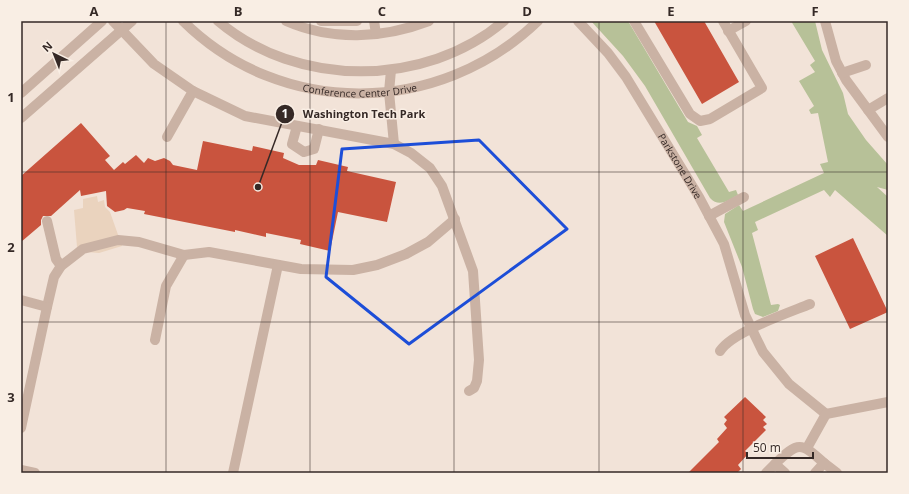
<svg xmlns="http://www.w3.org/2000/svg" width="909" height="494" viewBox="0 0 909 494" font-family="'Open Sans',sans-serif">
  <rect width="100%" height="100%" fill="#f2e3d8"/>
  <!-- green -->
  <path fill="#b7c198" d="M591,21H628L688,122L697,126L702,135L697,138L729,192L736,190L738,195C729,200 719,208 710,198L645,86L623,56Z
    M791,21H815L822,50L843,93L848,114L866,140L888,165V190L877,187L888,197V236L835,190L830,197L824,190L755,222L758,230L752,233L771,305L778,304L780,305L778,311L763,317L755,314L753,309L742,267L724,222L725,214L739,205L743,211L824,173L820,164L828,162L818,113L811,114L809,110L814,106L799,81L815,72L810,65L815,61Z"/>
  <!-- plaza -->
  <path fill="#ead3be" d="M97,196L98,202L104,200L105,207L110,212L122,246L99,253L74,251L77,247L74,210L83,208V199Z"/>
  <!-- building -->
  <path fill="#c9543e" d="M654,21H704L739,82L702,104Z
    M81,123L110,156L105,160L114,170L123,162L125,164L136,155L144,163L148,158L155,161L164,158L170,161L173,165L197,170L203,141L252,151L253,146L284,153L283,158L299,165H316L318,160L348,167L347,171L396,182L387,222L338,212L330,251L300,244L301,240L266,233V237L235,230V232L144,214L145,211L127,208L124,210L115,212L107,206L106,191L81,196L80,190L51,216H43L41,220V225L21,242V176Z
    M853,238L888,312L850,329L815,256Z
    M745,397L766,417L763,420L767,424L763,427L766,430L745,451L748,454L738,465L741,469L737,473H688L719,442L717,439L727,428L724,424L727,420L724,417Z"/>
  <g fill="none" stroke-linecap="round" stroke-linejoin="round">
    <!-- minor -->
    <g stroke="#cab2a4" stroke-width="10">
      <path d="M113,21L154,64L193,91L167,137"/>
      <path id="s1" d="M183,21C282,119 439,116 538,21"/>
      <path d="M218,21C297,88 425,88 504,21"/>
      <path d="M286,21C332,41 382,39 429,21"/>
      <path d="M321,21H357"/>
      <path d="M374,21L376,34"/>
      <path id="s2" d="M578,21L608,53L626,77L699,197L724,244L745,315L763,352L789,384L826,414"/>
      <path d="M634,21L690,114L700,121L710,119L762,88L723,21"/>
      <path d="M825,21L836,61L846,80L888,137"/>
      <path d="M728,31L746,21"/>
      <path d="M391,70L389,92L394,144"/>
      <path d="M842,73L866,65"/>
      <path d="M193,91L245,116L394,144L411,153L430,168L442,186L473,271L479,360L477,381L474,388L469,391"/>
      <path d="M21,93L102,21"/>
      <path d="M868,110L888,98"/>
      <path d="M21,118L132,21"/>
      <path d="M297,126L292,144L304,152L314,149L319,129"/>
      <path d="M709,216L744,197"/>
      <path d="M47,221L56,259L61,266"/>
      <path d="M21,300L47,307L54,277L61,266L83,249L118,240L139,242L184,255L209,252L301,269L353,270L377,265L406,254L428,242L455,219"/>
      <path d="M155,340L166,286L184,255"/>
      <path d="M720,351C732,332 788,313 810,304"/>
      <path d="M826,414L888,402"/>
      <path d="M21,428L47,307"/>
      <path d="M807,448L826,414"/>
      <path d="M824,463L837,473"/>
      <path d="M21,470L35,473"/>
      <path d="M233,473L278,265"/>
      <path d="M766,473L775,464"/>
      <path d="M785,473L775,464C798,441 801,442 824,463L815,473"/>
    </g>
  </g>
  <!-- marked area -->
  <path fill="none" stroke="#1d4ed8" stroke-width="3" stroke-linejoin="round" d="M479,140L567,229L409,344L326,277L342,149Z"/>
  <!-- grid -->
  <path fill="none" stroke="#352926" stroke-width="1" stroke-opacity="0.55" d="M166,21V473M310,21V473M454,21V473M599,21V473M743,21V473M21,172H888M21,322H888"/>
  <g text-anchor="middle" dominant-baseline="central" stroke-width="3" stroke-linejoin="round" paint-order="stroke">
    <!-- street labels -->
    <g font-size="10" fill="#352926" stroke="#f9eee4">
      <text stroke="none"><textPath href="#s1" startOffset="196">Conference Center Drive</textPath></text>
      <text stroke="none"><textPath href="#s2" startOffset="178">Parkstone Drive</textPath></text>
    </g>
  </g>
  <!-- callouts -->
  <path fill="none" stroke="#352926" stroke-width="1.5" d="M258 187L285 114"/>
  <g fill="#352926" stroke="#f9eee4" stroke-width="1.5">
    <circle cx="258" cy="187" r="4"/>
    <circle cx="285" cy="114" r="10"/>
  </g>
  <g font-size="12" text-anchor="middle" font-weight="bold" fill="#fff">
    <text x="285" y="118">1</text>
  </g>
  <g font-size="11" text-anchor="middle" font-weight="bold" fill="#352926" stroke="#f9eee4" stroke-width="3" stroke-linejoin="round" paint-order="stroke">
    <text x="364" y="118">Washington Tech Park</text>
  </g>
  <!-- border -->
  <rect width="909" height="494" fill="none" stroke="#f9eee4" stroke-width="44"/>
  <!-- north arrow -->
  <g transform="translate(54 54) rotate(317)" stroke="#f9eee4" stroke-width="3" paint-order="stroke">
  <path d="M0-3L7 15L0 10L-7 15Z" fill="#352926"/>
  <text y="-6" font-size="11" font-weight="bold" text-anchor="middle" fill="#352926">N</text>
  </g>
  <!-- scale -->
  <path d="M747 452v6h66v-6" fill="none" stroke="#352926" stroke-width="2"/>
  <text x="753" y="452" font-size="12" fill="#352926" stroke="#f9eee4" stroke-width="3" paint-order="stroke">50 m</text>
  <rect x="22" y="22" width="865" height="450" fill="none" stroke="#352926" stroke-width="1.5"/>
  <g font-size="13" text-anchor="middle" font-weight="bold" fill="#352926">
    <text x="94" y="16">A</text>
    <text x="238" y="16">B</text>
    <text x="382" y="16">C</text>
    <text x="527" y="16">D</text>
    <text x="671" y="16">E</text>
    <text x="815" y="16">F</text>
    <text x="11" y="102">1</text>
    <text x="11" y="252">2</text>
    <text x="11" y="402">3</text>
  </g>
</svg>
